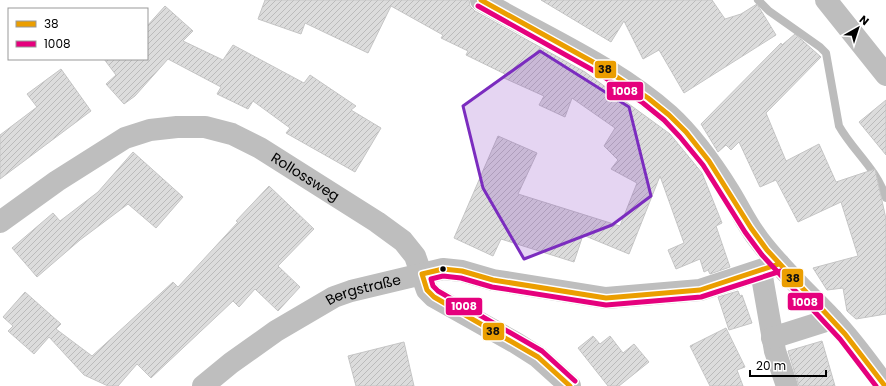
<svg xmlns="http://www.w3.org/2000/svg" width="886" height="386" viewBox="0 0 886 386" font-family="Poppins,sans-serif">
  <defs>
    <pattern id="building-hatch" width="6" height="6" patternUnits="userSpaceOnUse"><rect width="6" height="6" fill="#dcdcdc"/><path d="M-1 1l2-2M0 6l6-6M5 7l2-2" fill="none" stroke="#bbb"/></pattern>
  </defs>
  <rect width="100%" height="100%" fill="#fff"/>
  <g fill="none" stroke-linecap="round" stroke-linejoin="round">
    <!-- stream -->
    <path stroke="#bcbcbc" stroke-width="8" d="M758,0L769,11L820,47L826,53L839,126C853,151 877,169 886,198"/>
  </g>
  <!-- building -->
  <path fill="url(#building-hatch)" stroke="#c5c5c5" d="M265,0H469L470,6L475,11L585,72L670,134L702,173L722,223L716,226L730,267L710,274L708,270L704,272L700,259L676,269L668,250L684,243L660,176L629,254L583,235L574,262L501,239L493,256L454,238L498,136L537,153L518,194L620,226L637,183L611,169L618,160L604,146L615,128L572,98L565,117L539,105L544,96L504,78L505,74L466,55L468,51L441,38L443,35L391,6L368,53L305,23L301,34L258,19Z
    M541,0H712L725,19L741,14L757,4L776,35L684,93L659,50L643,59L624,21L611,42Z
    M165,6L193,31L183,41L223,60L233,45L304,83L310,75L356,106L351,110L381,128L355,172L286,133L290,128L253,101L248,109L217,94L221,87L168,59L135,96L124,104L106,84L116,75L104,59H147V26Z
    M795,34L821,57L766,113L786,161L819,144L836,182L875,169L886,219V314L856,319L847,311L843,288L827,290L813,268L858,256L841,202L798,222L776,180L760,187L739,142L731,150L726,145L718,152L701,124L781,43L782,45Z
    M61,69L91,111L0,179V135L37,107L27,94Z
    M886,100V155L859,122Z
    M133,152L183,197L156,228L128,204L80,240L37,277L12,248L53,213L60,221L98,192Z
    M269,186L314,229L278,266L300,287L278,311L255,289L239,307L233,301L151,378L137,364L118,386H108L84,375L49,337L34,354L8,331L13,326L3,317L25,292L61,324L56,329L92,356L173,282L178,287L238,222L236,221Z
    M738,291L740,296L742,295L752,323L729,330L718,297Z
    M726,328L745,367L737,370L743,386H710L690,346Z
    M593,336L600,344L610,336L623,353L634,344L649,362L619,386H608L578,348Z
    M822,341L835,386H799L788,351Z
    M404,342L414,386H356L348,356Z"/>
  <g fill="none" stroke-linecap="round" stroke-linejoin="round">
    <!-- minor -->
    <g stroke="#bebebe" stroke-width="22">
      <path d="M481,0C544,37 614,66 669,115C692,136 712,164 729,191C739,207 747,225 759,240C780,268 806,292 831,318C851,339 868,362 885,386"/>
      <path d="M826,0L886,75"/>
      <path id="s1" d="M0,222L57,181L125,138L150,130L177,127H205L232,134L260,148L377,222L403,241L415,256L427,290L434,297L516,343L538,357L570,386"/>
      <path d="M761,271L775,351L787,386"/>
      <path d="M772,338L832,319"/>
      <path id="s2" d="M203,386L231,363L276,331L334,297L351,291L443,269L462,271L493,280L606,298L700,290L779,264"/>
    </g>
    <!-- bus-1 casing -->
    <g stroke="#fff" stroke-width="8">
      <path id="bus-1" d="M481,0L602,67L648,98L669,115L686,132L709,161L751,228L767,250L845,334L885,386
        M422,274L443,269L462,271L493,280L606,298L700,290L779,264
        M422,274L427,290L434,297L538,357L570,386"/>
    </g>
    <!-- bus-2 casing -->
    <g stroke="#fff" stroke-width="8">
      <path id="bus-2" d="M478,6L598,73L643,103L664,120L680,137L703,165L745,232L762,255L840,339L876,386
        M575,381L542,351L438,291L433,286L431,279L443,276L461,278L492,287L606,305L701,297L781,271"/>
    </g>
    <!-- bus-1 -->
    <use href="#bus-1" stroke="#eb9e00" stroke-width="5"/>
    <!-- bus-2 -->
    <use href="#bus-2" stroke="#e5007d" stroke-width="5"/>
  </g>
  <!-- marked area -->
  <path fill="#7b2cbf" fill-opacity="0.2" stroke="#7b2cbf" stroke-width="3" stroke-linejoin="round" d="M540,51L629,107L651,196L612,225L524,259L483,188L463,106Z"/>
  <!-- markers -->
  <circle fill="#000" stroke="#fff" stroke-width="1.5" cx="443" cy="269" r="3.5"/>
  <g text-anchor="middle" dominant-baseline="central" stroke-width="4" stroke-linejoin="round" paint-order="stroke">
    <!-- street labels -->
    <g font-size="14" fill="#000" stroke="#fff">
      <text stroke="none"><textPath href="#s1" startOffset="345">Rollossweg</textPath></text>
      <text stroke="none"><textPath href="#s2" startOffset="189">Bergstraße</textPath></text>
    </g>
  </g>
  <g stroke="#fff" stroke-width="1.5">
    <rect x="594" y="60" width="23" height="19" rx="4" fill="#eb9e00"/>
    <rect x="606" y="81" width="38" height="20" rx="4" fill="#e5007d"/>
    <rect x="781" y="268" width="23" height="20" rx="4" fill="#eb9e00"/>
    <rect x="787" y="292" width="37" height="19" rx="4" fill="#e5007d"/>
    <rect x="445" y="297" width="38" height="19" rx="4" fill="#e5007d"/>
    <rect x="482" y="322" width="23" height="19" rx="4" fill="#eb9e00"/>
  </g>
  <g font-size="11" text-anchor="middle" font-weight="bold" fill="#fff">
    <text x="625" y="95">1008</text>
    <text x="805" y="306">1008</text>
    <text x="464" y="310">1008</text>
  </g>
  <g font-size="11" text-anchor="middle" font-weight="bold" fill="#111">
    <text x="605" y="73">38</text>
    <text x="793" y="282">38</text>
    <text x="493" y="335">38</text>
  </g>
  <!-- legend -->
  <rect x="8" y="8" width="140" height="52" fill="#ffffff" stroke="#999999"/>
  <rect x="16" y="21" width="20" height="6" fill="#eb9e00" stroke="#999999"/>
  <text x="44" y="28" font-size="12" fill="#000000">38</text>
  <rect x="16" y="41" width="20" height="6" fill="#e5007d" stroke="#999999"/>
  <text x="44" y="48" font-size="12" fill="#000000">1008</text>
  <!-- north arrow -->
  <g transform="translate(858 28) rotate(39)" stroke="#ffffff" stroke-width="3" paint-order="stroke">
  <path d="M0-3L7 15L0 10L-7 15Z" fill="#000000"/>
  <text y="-6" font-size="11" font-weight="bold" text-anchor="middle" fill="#000000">N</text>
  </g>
  <!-- scale -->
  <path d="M750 370v6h76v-6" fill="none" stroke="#000000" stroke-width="2"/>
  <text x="756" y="370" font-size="12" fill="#000000" stroke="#ffffff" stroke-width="3" paint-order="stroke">20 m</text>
</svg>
